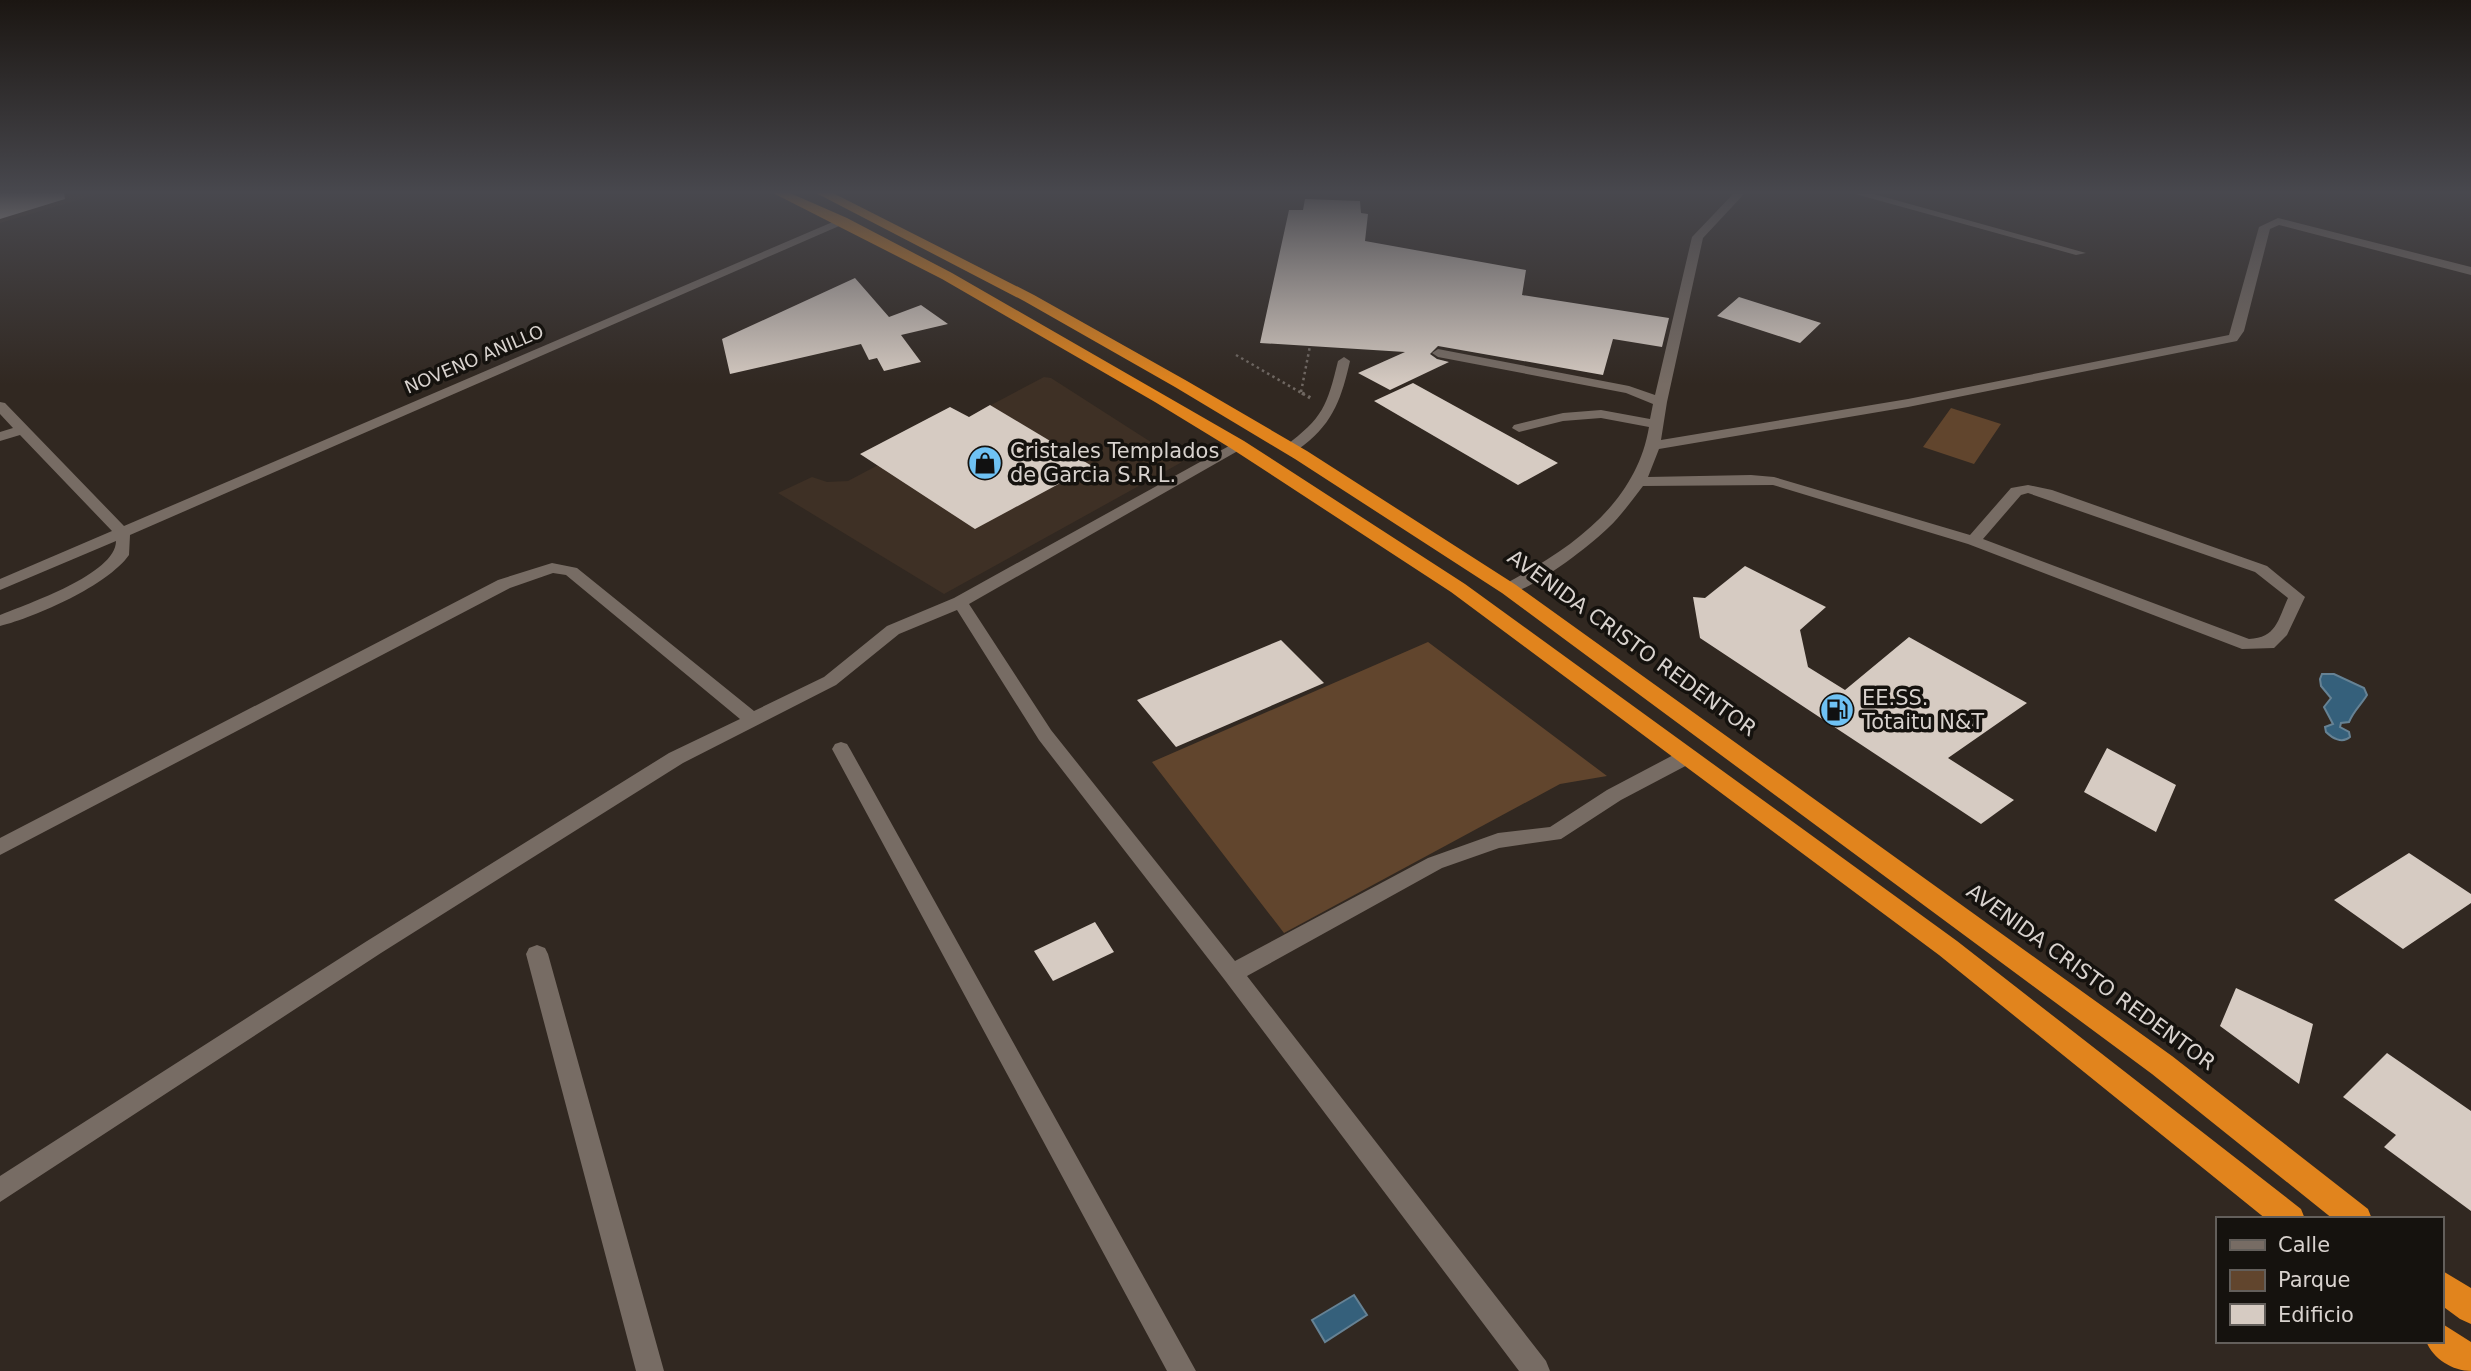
<svg xmlns="http://www.w3.org/2000/svg" width="2471" height="1371" viewBox="0 0 2471 1371" font-family="'DejaVu Sans',sans-serif">
  <rect width="100%" height="100%" fill="#312821"/>
  <!-- built -->
  <path fill="#3e3025" d="M0,193H102L0,223Z
    M1044,377L1051,378L1182,462L944,594L778,493L812,477L827,482L848,481Z"/>
  <!-- green -->
  <path fill="#61452d" d="M1951,408L2001,424L1974,464L1923,447Z
    M1428,642L1607,776L1560,784L1284,933L1152,762Z"/>
  <!-- water -->
  <path fill="#35607b" stroke="#668294" stroke-width="2" d="M2322,674H2334L2364,688L2367,695C2361,705 2354,710 2349,722L2341,723L2340,727L2349,732L2350,737C2342,744 2332,738 2326,732L2325,727L2333,724L2324,707L2331,698L2321,686L2320,679Z
    M1354,1295L1367,1315L1325,1342L1312,1320Z"/>
  <!-- building -->
  <path fill="#d6cbc2" d="M0,193H64L65,199L0,219Z
    M1305,199L1360,201L1361,213L1368,214L1365,241L1526,270L1522,295L1669,318L1662,347L1613,339L1603,375L1438,346L1430,354L1437,359L1449,362L1390,390L1358,373L1405,352L1260,343L1289,210H1303Z
    M855,278L889,317L921,305L948,324L901,335L921,362L884,371L877,358L869,360L861,344L730,374L722,339Z
    M1739,297L1821,323L1800,343L1717,316Z
    M1413,383L1558,463L1518,485L1374,401Z
    M990,405L1092,466L975,529L860,454L950,407L969,417Z
    M1745,566L1826,607L1800,630L1808,667L1845,690L1909,637L2027,703L1948,758L2014,800L1981,824L1700,638L1693,597L1705,598Z
    M1281,640L1324,683L1176,747L1137,700Z
    M2107,748L2176,785L2156,832L2084,792Z
    M2409,853L2471,894V903L2403,949L2334,900Z
    M1095,922L1114,952L1053,981L1034,951Z
    M2236,988L2313,1024L2299,1084L2220,1026Z
    M2387,1053L2471,1111V1211L2384,1147L2396,1135L2343,1097Z"/>
  <g fill="none" stroke-linecap="round" stroke-linejoin="round">
    <!-- path-far1 -->
    <path stroke="#706862" stroke-width="2.5" stroke-dasharray="2.5 3.5" stroke-linecap="butt" d="M1236,355L1305,395
      M1301,392L1310,346"/>
    <!-- path -->
    <path stroke="#706862" stroke-width="3.5" stroke-dasharray="2.5 4.5" stroke-linecap="butt" d="M1302,393L1314,400"/>
    <!-- minor -->
    <path fill="#776c64" fill-rule="evenodd" d="M1734,193H1745L1703,238L1667,402L1661,440L1908,399L2229,335L2259,227L2278,218L2471,267V275L2279,225L2270,229L2244,331L2237,341L1908,407L1659,449L1648,477L1751,475L1774,477L1970,535L2011,488L2028,485L2052,490L2267,566L2305,597L2287,635L2274,648L2242,649L1968,544L1773,485L1643,486C1632,500 1621,516 1608,528C1592,544 1524,598 1503,593L1501,589L1503,585C1569,550 1636,505 1649,427L1601,418L1563,421L1519,432L1512,428L1514,425L1563,413L1601,410L1650,419L1653,404L1626,393L1438,357L1432,353L1438,349L1629,386L1655,395L1692,237ZM2028,493L2255,572L2288,598C2278,620 2276,638 2249,639L1983,539L2021,495Z
      M1852,193H1870L2086,253L2076,255Z
      M842,218L848,221L846,223L130,535L129,555C108,585 36,617 0,626V615C27,604 116,574 116,541L0,590V579L112,531L20,435L0,441V432L13,428L0,414V402L5,403L124,526Z
      M1344,357L1350,361C1342,396 1334,422 1304,445C1297,450 1294,454 1285,452V446C1323,418 1327,406 1338,361Z
      M1238,441L1245,445L1243,448L969,604L1051,730L1235,961L1428,858L1498,833L1550,827L1607,790L1681,751H1695L1697,756L1695,761L1621,800L1561,839L1499,848L1442,868L1247,976L1546,1361L1550,1371H1519L1224,979L1039,740L957,610L899,634L836,685L683,763L381,953L0,1202V1176L367,941L669,753L740,719L566,575L553,573L510,588L0,855V838L498,580L552,563L577,568L754,711L824,677L887,626L954,598Z
      M841,742L847,744L850,749L1196,1371H1167L832,749L835,744Z
      M537,945L545,948L548,954L664,1371H636L526,954L529,948Z"/>
    <!-- highway -->
    <path fill="#e1841d" fill-rule="evenodd" d="M773,193H790L847,218L952,273L1244,441L1465,584L1957,941L2301,1209L2305,1219H2266L1939,955L1451,592L1232,449L1155,402L942,279Z
      M816,193H833L1034,295L1187,381L1307,451L1516,585L2172,1056L2368,1209L2372,1219H2333L2152,1074L1502,593L1295,459L1175,387L1024,301Z
      M2441,1270L2471,1288V1324L2460,1319L2441,1305Z
      M2441,1323L2471,1342V1371C2453,1371 2433,1359 2426,1341H2441Z"/>
  </g>
  <!-- sky -->
  <linearGradient id="sky" x2="0" y2="1"><stop stop-color="#1b1612"/><stop offset="0.5" stop-color="#48484e"/><stop offset="1" stop-color="#48484e" stop-opacity="0"/></linearGradient>
  <rect width="2471" height="385" fill="url(#sky)"/>
  <!-- icons -->
  <defs>
    <g id="shop-disc" transform="scale(1.75)"><circle r="9.5" fill="#6fc2f4" stroke="#15120e"/><path d="M-5-2.5h2.3a2.7 3.5 0 0 1 5.4 0H5L5.5 6h-11ZM-1.5-2.5h3a1.5 2.3 0 0 0-3 0Z" fill="#111"/></g>
    <g id="fuel-disc" transform="scale(1.75)"><circle r="9.5" fill="#6fc2f4" stroke="#15120e"/><path d="M-5.5-6h7V0h2V4h1.3V-2.5L3-4.5l.8-.8L6-3V5H2.5V1h-1V6h-7ZM-4.2-4.7v3.2H.2V-4.7Z" fill="#111"/></g>
  </defs>
  <g fill-rule="evenodd">
    <use href="#shop-disc" x="985" y="463"/>
    <use href="#fuel-disc" x="1837" y="710"/>
  </g>
  <g text-anchor="middle" dominant-baseline="central" stroke-width="7" stroke-linejoin="round" paint-order="stroke">
    <!-- far-street labels -->
    <g font-size="18" fill="#d8d2ce" stroke="#15120e">
      <text transform="translate(474 359) rotate(-23)">NOVENO ANILLO</text>
    </g>
    <!-- poi labels -->
    <g font-size="21" fill="#d8d2ce" stroke="#15120e" text-anchor="start">
      <text x="1010" y="451">Cristales Templados<tspan x="1010" dy="24">de Garcia S.R.L.</tspan></text>
      <text x="1862" y="698">EE.SS.<tspan x="1862" dy="24">Totaitu N&amp;T</tspan></text>
    </g>
    <!-- street labels -->
    <g font-size="21" fill="#d8d2ce" stroke="#15120e">
      <text transform="translate(1632 643) rotate(36)">AVENIDA CRISTO REDENTOR</text>
      <text transform="translate(2091 977) rotate(36)">AVENIDA CRISTO REDENTOR</text>
    </g>
  </g>
  <!-- legend -->
  <rect x="2216" y="1217" width="228" height="126" fill="#15120e" stroke="#635f5b" stroke-width="2"/>
  <rect x="2230" y="1240" width="35" height="10" fill="#776c64" stroke="#635f5b" stroke-width="2"/>
  <text x="2278" y="1252" font-size="21" fill="#d8d2ce">Calle</text>
  <rect x="2230" y="1270" width="35" height="21" fill="#61452d" stroke="#635f5b" stroke-width="2"/>
  <text x="2278" y="1287" font-size="21" fill="#d8d2ce">Parque</text>
  <rect x="2230" y="1304" width="35" height="21" fill="#d6cbc2" stroke="#635f5b" stroke-width="2"/>
  <text x="2278" y="1322" font-size="21" fill="#d8d2ce">Edificio</text>
</svg>
